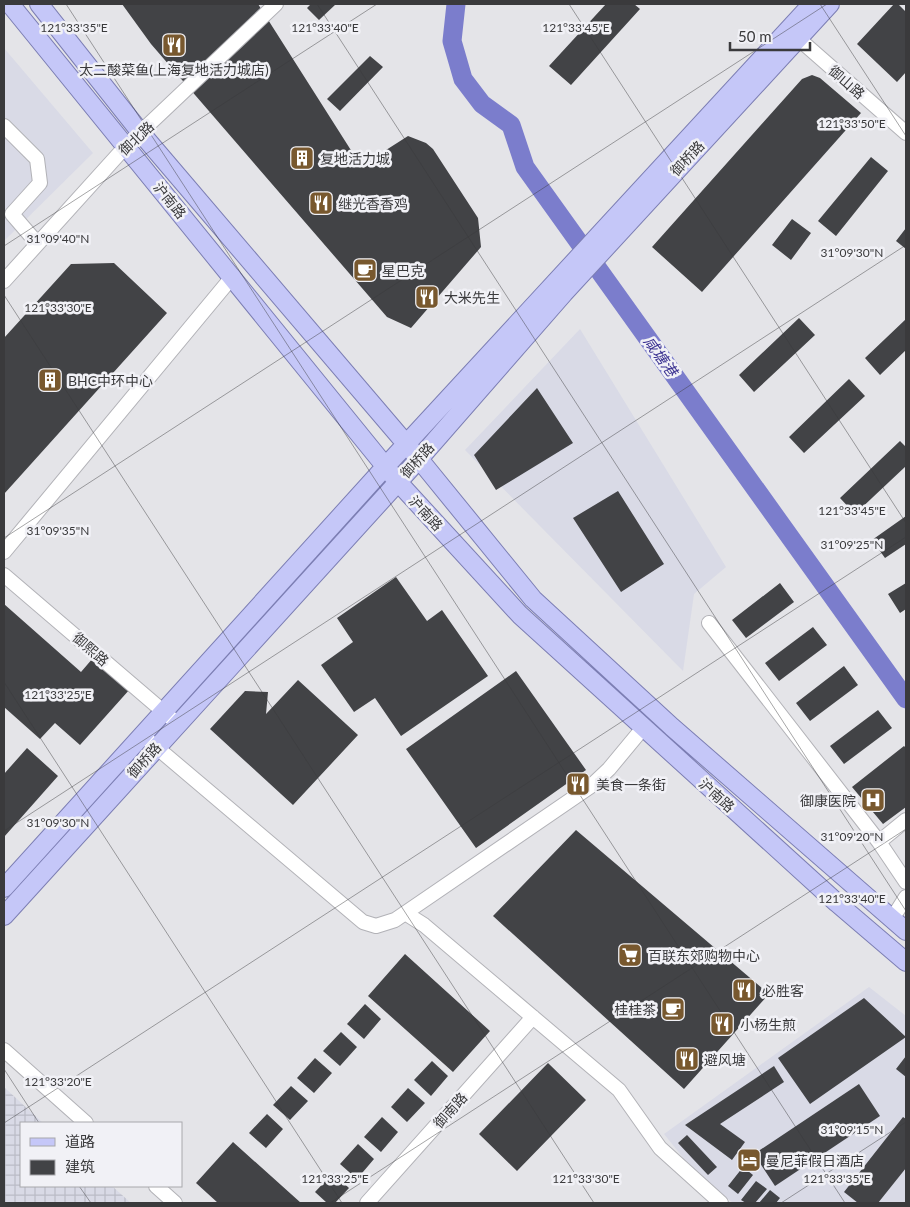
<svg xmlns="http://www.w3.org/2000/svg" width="910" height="1207" viewBox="0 0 910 1207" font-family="Lato,'Noto Sans SC',sans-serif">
  <defs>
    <pattern id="industrial-grid" width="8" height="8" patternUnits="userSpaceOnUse" patternTransform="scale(1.25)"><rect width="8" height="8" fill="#d9dae6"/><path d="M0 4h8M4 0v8" fill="none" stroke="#bbbcc6"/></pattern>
  </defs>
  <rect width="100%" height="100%" fill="#e4e4e8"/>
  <!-- built -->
  <path fill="#d9dae6" d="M4,48L93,153L4,241Z
    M580,329L726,567L694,594L683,671L465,450Z
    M869,987L906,1016V1203H733L693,1170L664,1134Z"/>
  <!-- industrial -->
  <path fill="url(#industrial-grid)" d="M4,1087L43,1123H21V1186H112L131,1203H4Z"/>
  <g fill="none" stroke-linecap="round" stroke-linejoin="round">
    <!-- river -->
    <path stroke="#7b7dcc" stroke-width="19" d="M456,4L452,41L463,79L482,104L511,125L525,167L906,699"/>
  </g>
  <!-- building -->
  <path fill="#424346" d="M122,4H258L361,166L408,136L426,143L433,149L478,218L481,247L411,328L387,317L151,44Z
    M311,4H336L319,20L307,8Z
    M606,4H634L640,9L571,85L549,66Z
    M894,4H898L906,12V72L897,82L857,44Z
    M370,56L383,67L340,111L327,99Z
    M812,75L820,78L861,113L702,292L652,247L802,79Z
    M871,157L888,171L836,236L818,221Z
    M792,219L811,233L791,260L772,245Z
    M906,228V249L896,241Z
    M114,263L167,313L4,494V338L71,264Z
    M799,318L815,335L754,392L739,375Z
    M906,319V350L880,375L865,358Z
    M849,379L865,396L804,453L789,437Z
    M537,388L573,443L496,490L474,455Z
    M900,441L906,447V466L855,514L840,498Z
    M618,491L664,564L621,592L573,518Z
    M906,516V544L885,558L872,540Z
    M396,577L427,621L442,610L488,676L401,736L375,698L354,712L321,665L353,642L337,618Z
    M780,583L794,602L746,638L732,620Z
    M906,583V609L900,613L888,594Z
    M4,604L81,672L93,658L130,689L80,745L55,723L40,739L4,707Z
    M813,627L827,645L779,681L765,663Z
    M844,666L858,685L810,721L796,703Z
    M516,671L586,770L476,848L406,749Z
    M298,680L358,735L293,805L210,729L245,691L268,692L266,714Z
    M878,710L892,728L844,764L830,746Z
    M904,746L906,748V807L883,824L852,787Z
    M27,748L58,776L4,837V774Z
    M576,830L769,994L684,1089L493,916Z
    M405,954L490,1031L453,1072L368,996Z
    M864,998L906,1037L810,1104L778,1058Z
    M365,1004L381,1019L364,1039L347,1024Z
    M341,1032L357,1047L340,1066L323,1051Z
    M906,1056V1077L896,1069Z
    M315,1058L332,1073L314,1093L297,1078Z
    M432,1061L448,1076L431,1096L414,1080Z
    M548,1063L586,1100L517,1171L479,1134Z
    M774,1066L784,1082L720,1124L745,1142L732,1160L685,1125Z
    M859,1084L880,1116L775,1186L754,1154Z
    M291,1086L308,1101L290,1120L273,1105Z
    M408,1088L425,1103L407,1122L391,1107Z
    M267,1114L283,1129L266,1148L249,1133Z
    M382,1117L398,1132L381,1152L364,1137Z
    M903,1117L906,1119V1168L878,1203H858L844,1192Z
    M687,1135L717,1167L708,1175L678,1143Z
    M233,1142L301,1203H218L196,1183Z
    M358,1144L374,1159L357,1179L340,1164Z
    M743,1167L753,1175L738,1194L728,1186Z
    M333,1173L349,1188L335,1203H327L315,1192Z
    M756,1181L767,1189L755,1203H746L741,1200Z
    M770,1190L780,1198L776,1203H759Z"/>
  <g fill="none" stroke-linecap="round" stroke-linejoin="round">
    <!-- minor casing -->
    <g stroke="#b2b2b7" stroke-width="16">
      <path id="minor" d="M792,33L906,133
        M4,126L37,159L40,183L12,214L37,243
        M4,281L126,146L276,4
        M4,552L233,276
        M4,575L178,724
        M709,623L879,842L906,882
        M142,735L363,922L376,926L395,920L591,786L609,769L643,728
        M879,842L906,820
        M405,913L424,925L619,1090L660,1148L721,1203
        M892,919L906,897
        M4,1050L86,1123
        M156,1186L175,1203
        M367,1203L533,1017"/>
    </g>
    <!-- major casing -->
    <g stroke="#7c7eb3" stroke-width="20">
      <path id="major" d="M10,4L398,482L520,615L837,903L906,962
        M39,4L141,133L419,459L533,599L672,727L906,931
        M4,888L385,467L812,4
        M4,916L419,459L564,293L830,4"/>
    </g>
    <!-- minor -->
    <use href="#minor" stroke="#fff" stroke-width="14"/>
    <!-- major -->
    <use href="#major" stroke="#c5c7f8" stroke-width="18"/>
  </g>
  <!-- ticks -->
  <path fill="none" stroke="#3a3a3c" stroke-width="1" stroke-opacity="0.45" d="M66,4L845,1203M317,4L906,911M569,4L906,523M820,4L906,136M4,246L377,4M4,295L594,1203M4,538L827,4M4,682L342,1203M4,831L906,245M4,1069L39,1123M4,1123L906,537M79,1186L91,1203M330,1203L906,829M781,1203L906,1122"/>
  <!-- icons -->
  <defs>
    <g id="restaurant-square" transform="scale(1.25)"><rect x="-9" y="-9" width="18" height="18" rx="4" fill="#78582e" stroke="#f1f1f6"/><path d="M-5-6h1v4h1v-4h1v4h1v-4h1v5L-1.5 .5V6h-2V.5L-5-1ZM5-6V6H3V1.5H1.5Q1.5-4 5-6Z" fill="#fff"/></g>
    <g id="building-square" transform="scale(1.25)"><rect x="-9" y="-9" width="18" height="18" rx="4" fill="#78582e" stroke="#f1f1f6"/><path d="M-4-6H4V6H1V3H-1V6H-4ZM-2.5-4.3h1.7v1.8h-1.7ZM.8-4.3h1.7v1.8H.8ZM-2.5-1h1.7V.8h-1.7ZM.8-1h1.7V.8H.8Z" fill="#fff"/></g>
    <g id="cafe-square" transform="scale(1.25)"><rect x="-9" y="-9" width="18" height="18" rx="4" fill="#78582e" stroke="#f1f1f6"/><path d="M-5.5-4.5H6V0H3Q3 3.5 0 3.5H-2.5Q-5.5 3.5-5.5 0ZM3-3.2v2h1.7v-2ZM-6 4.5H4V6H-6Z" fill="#fff"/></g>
    <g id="hospital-square" transform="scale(1.25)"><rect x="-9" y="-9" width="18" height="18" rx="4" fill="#78582e" stroke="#f1f1f6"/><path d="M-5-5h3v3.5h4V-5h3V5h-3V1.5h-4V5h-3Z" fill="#fff"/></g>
    <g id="supermarket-square" transform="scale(1.25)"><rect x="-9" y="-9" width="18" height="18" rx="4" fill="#78582e" stroke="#f1f1f6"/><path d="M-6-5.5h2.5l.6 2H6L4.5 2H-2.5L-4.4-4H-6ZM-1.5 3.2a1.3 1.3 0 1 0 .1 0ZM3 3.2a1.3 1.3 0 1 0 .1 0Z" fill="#fff"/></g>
    <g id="hotel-square" transform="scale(1.25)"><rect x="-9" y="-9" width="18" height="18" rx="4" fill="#78582e" stroke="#f1f1f6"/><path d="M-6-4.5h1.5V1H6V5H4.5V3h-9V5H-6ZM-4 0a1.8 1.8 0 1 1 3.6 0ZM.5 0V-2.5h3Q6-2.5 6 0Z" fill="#fff"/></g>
  </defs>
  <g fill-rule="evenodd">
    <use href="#restaurant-square" x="174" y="45"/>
    <use href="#building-square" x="302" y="158"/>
    <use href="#restaurant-square" x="321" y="203"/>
    <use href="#cafe-square" x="365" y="270"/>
    <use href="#restaurant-square" x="427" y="297"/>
    <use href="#building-square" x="50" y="380"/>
    <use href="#restaurant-square" x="578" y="784"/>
    <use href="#hospital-square" x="873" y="800"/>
    <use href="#supermarket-square" x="630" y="955"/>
    <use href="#restaurant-square" x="744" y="990"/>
    <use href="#cafe-square" x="673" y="1009"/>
    <use href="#restaurant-square" x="722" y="1024"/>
    <use href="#restaurant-square" x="687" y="1059"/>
    <use href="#hotel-square" x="749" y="1160"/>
  </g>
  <g text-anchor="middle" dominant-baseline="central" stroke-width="5" stroke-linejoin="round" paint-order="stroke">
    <!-- poi labels -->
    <g font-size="14" fill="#3a3a3c" stroke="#f1f1f6" text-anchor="start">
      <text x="174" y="69" text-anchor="middle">太二酸菜鱼(上海复地活力城店)</text>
      <text x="320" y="158">复地活力城</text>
      <text x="338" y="203">继光香香鸡</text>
      <text x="382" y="270">星巴克</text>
      <text x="444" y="297">大米先生</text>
      <text x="68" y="380">BHC中环中心</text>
      <text x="596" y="784">美食一条街</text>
      <text x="856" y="800" text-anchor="end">御康医院</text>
      <text x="648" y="955">百联东郊购物中心</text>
      <text x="762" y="990">必胜客</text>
      <text x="656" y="1009" text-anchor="end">桂桂茶</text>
      <text x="740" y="1024">小杨生煎</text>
      <text x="704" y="1059">避风塘</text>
      <text x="766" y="1160">曼尼菲假日酒店</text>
    </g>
    <!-- street labels -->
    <g font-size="14" fill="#3a3a3c" stroke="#f1f1f6">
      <text transform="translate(847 82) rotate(41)">御山路</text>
      <text transform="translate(136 138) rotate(-43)">御北路</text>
      <text transform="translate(687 158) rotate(-47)">御桥路</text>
      <text transform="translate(170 200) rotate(51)">沪南路</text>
      <text transform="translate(417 460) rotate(-48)">御桥路</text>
      <text transform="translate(426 513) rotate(47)">沪南路</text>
      <text transform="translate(91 649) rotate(41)">御熙路</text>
      <text transform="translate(144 760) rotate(-48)">御桥路</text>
      <text transform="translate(717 795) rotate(42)">沪南路</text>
      <text transform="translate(450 1110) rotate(-48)">御南路</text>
    </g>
    <!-- water labels -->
    <g font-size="15" font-style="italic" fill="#3d3492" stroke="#f1f1f6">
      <text transform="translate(661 356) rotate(54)">咸塘港</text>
    </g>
  </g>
  <g font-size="12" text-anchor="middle" fill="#3a3a3c" stroke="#f1f1f6" stroke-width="5" stroke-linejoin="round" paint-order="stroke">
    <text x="74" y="32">121°33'35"E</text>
    <text x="325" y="32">121°33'40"E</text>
    <text x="576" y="32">121°33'45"E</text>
    <text x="852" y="128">121°33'50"E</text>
    <text x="58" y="243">31°09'40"N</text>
    <text x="852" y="257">31°09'30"N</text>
    <text x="58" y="312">121°33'30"E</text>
    <text x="852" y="515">121°33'45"E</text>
    <text x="58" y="535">31°09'35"N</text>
    <text x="852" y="549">31°09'25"N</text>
    <text x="58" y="699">121°33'25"E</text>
    <text x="58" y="827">31°09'30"N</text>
    <text x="852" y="841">31°09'20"N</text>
    <text x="852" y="903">121°33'40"E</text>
    <text x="58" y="1086">121°33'20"E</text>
    <text x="852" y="1134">31°09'15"N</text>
    <text x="335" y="1183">121°33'25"E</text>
    <text x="586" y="1183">121°33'30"E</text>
    <text x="837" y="1183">121°33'35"E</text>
  </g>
  <!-- border -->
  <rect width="910" height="1207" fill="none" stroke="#3a3a3c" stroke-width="10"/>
  <!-- legend -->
  <rect x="20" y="1122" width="162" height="65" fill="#f1f1f6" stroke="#a8a8ac"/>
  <rect x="30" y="1138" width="25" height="8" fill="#c5c7f8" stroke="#a8a8ac"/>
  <text x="65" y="1147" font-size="15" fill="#3a3a3c">道路</text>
  <rect x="30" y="1160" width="25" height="15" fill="#424346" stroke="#a8a8ac"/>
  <text x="65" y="1172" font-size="15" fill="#3a3a3c">建筑</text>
  <!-- scale -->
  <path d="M730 42v8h80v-8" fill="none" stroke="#3a3a3c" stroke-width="2.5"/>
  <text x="738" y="42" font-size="15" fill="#3a3a3c" stroke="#f1f1f6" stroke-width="4" paint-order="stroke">50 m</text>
</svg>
